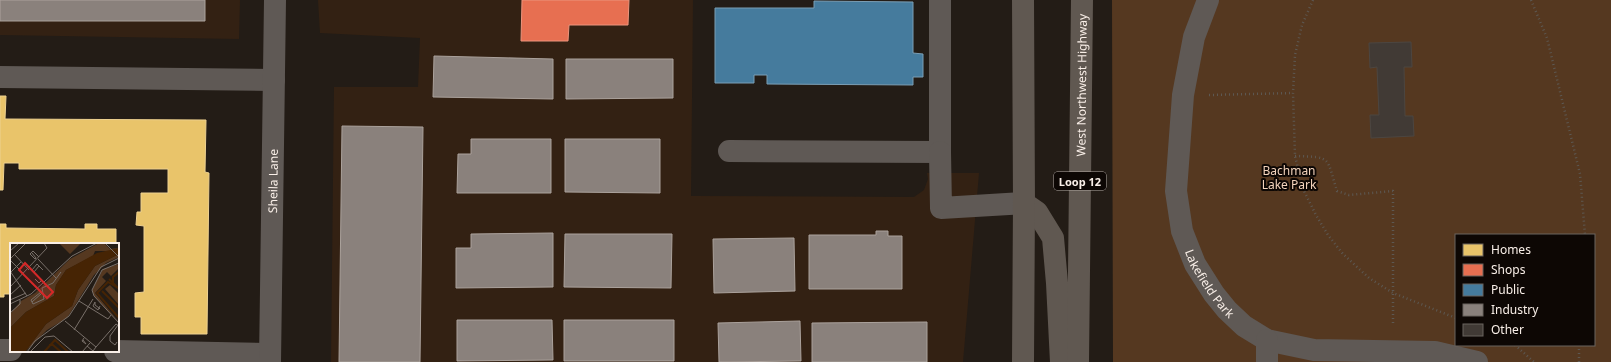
<svg xmlns="http://www.w3.org/2000/svg" width="1611" height="362" viewBox="0 0 1611 362" font-family="'Noto Sans',sans-serif">
  <rect width="100%" height="100%" fill="#231c16"/>
  <!-- built -->
  <path fill="#332113" d="M0,0H240L239,39L0,35Z
    M318,0H693L691,196L914,197L924,190L928,179L927,173H979L963,362H331L334,87H418L420,38L320,33Z"/>
  <!-- green -->
  <path fill="#553820" fill-rule="evenodd" d="M1112,0H1611V362H1113ZM1456,235H1594V345H1456Z"/>
  <!-- homes -->
  <path fill="#e9c46a" stroke="#eed190" d="M0,96H6L5,119L206,120L205,172L209,173L207,334H141V317H135V293L144,292V226L136,225L137,212H141V193H168V169H19V163H4L3,190H0Z
    M0,224H6V228L85,229V224H97V229H116V244H11V294H4V297H0Z"/>
  <!-- shops -->
  <path fill="#e76f51" stroke="#ec957e" d="M522,0H629L628,25H569L568,41H521Z"/>
  <!-- public -->
  <path fill="#457b9d" stroke="#7b9eb4" d="M814,1L913,2V53L923,54V77H913V85L767,84V75H754V83H715V8H814Z"/>
  <!-- industry -->
  <path fill="#8a817c" stroke="#aba29c" d="M0,0H205V21H0Z
    M434,56L553,59V99L433,97Z
    M566,59H673V98L566,99Z
    M342,126L423,127L420,362H339Z
    M471,139H551V193H457L458,154H471Z
    M565,139H660V193L565,192Z
    M876,231H888V236H902V289H809V235H876Z
    M553,233V287L456,288V248H471V234Z
    M565,234H672L671,288L564,287Z
    M794,238L795,291L714,293L713,239Z
    M457,320H552L553,360L457,361Z
    M564,320H674V361H564Z
    M800,321L801,361L719,362L718,323Z
    M927,322V362H812V323Z"/>
  <!-- building -->
  <path fill="#413a35" stroke="#4c4641" d="M1411,42L1412,67H1404L1405,116H1413L1414,136L1371,138L1370,115H1379L1377,67L1370,68L1369,43Z"/>
  <g fill="none" stroke-linecap="round" stroke-linejoin="round">
    <!-- path -->
    <path stroke="#5d5852" stroke-width="2.5" stroke-dasharray="1 3" stroke-linecap="butt" d="M1313,0L1302,25L1295,55L1293,93L1295,156L1303,189L1316,215L1328,235L1343,254L1369,278L1393,293L1456,318
      M1531,0L1547,38L1580,174L1585,235
      M1209,95L1293,93
      M1295,156C1333,157 1326,157 1337,191L1349,195L1393,191V326
      M1515,345L1534,362
      M1579,345V362"/>
    <!-- minor -->
    <g stroke="#5f5955" stroke-width="22">
      <path id="s1" d="M1208,0L1194,37L1183,95L1176,191L1182,231L1195,264L1214,294L1227,310L1244,326L1267,340L1314,350L1435,352L1477,362"/>
      <path d="M0,77L274,80"/>
      <path d="M729,151L940,152V0"/>
      <path d="M940,152L941,208L1024,203"/>
      <path d="M1267,340V362"/>
      <path d="M0,350H11"/>
      <path d="M115,351L270,354"/>
      <path id="s2" d="M270,362L275,0"/>
    </g>
    <!-- major -->
    <g stroke="#605851" stroke-width="22">
      <path d="M1024,203L1037,212L1053,238L1057,283L1061,362"/>
      <path d="M1023,362L1024,203L1023,0"/>
      <path id="s3" d="M1078,362L1082,0"/>
    </g>
  </g>
  <g text-anchor="middle" dominant-baseline="central" stroke-width="4" stroke-linejoin="round" paint-order="stroke">
    <!-- shield labels -->
    <rect fill="#0d0704" stroke="#b2a9a4" stroke-width="1" x="1054" y="172" width="52" height="18" rx="3"/>
    <g font-size="11" font-weight="bold" fill="#f9efe8">
      <text x="1080" y="181">Loop 12</text>
    </g>
    <!-- street labels -->
    <g font-size="12" fill="#f9efe8" stroke="#0d0704">
      <text stroke="none"><textPath href="#s3" startOffset="277">West Northwest Highway</textPath></text>
      <text stroke="none"><textPath href="#s2" startOffset="181">Sheila Lane</textPath></text>
      <text stroke="none"><textPath href="#s1" startOffset="295">Lakefield Park</textPath></text>
    </g>
    <!-- park labels -->
    <g font-size="12" fill="#f4d4bd" stroke="#0d0704">
      <text x="1289" y="170">Bachman<tspan x="1289" dy="14">Lake Park</tspan></text>
    </g>
  </g>
  <!-- overview -->
  <g transform="translate(10 243)">
    <rect width="109" height="109" fill="#231c16"/>
    <path d="M49,0H71L60,11ZM89,0H94L100,6L109,5L101,8H85L83,13L56,27L46,42L44,53L16,69L0,85V71L11,58L25,50L60,16ZM109,11V14L96,20L84,32L57,75L37,87L15,109L36,81L62,63L68,47L85,23ZM109,21V25L101,33L97,29L92,34L96,38L85,50L109,79L84,53L82,47L93,26ZM100,42L109,51V62L95,46Z" fill="#553820"/>
    <path d="M109,5V11L85,23L68,47L62,63L36,81L15,109H0V85L16,69L44,53L46,42L56,27L87,10Z" fill="#462404"/>
    <path fill="none" stroke="#462404" stroke-width="2" d="M99,36L109,46M103,40V34L109,29M108,45L98,39L87,50L109,75M92,48L109,65M39,102H43L51,109M34,109L45,97L58,109"/>
    <path fill="none" stroke="#79706a" stroke-width="1" d="M95,0L109,14M0,8L9,0M22,10L26,15L25,16L20,11L23,8L29,14M4,11L19,27M0,16L16,0M28,16L46,35M0,17L14,31M109,20L92,27L82,47L84,53L109,80M29,23L24,29L22,27L27,21L33,27M0,28L17,53M0,30L11,19M25,36L29,40L32,37L28,33M0,44L37,5L34,0M31,49L21,57L23,61L34,56L32,45L43,40L51,29M0,52L11,42M0,57L16,50M69,58L98,76L101,72M22,59L32,50M0,61L21,51L62,13L87,0M90,66L89,65L85,62V59L83,63L88,67L90,63M0,70L10,61V57M55,78L86,104L83,108L77,103M64,87L83,56M73,97L76,101L72,98L74,95M107,99L105,102L100,98V93L108,82M86,104L106,81L109,83M17,109L25,98L59,73L91,24L109,15M20,109L35,94L44,93L63,109M72,109L80,100"/>
    <path fill="#d62828" fill-opacity="0.15" stroke="#d62828" stroke-width="2" d="M15,20L43,49L37,55L9,27Z"/>
    <rect width="109" height="109" fill="none" stroke="#f9efe8" stroke-width="2"/>
  </g>
  <!-- legend -->
  <rect x="1455" y="234" width="140" height="112" fill="#0d0704" stroke="#6b645f"/>
  <rect x="1463" y="244" width="20" height="12" fill="#e9c46a" stroke="#6b645f"/>
  <text x="1491" y="254" font-size="12" fill="#f9efe8">Homes</text>
  <rect x="1463" y="264" width="20" height="12" fill="#e76f51" stroke="#6b645f"/>
  <text x="1491" y="274" font-size="12" fill="#f9efe8">Shops</text>
  <rect x="1463" y="284" width="20" height="12" fill="#457b9d" stroke="#6b645f"/>
  <text x="1491" y="294" font-size="12" fill="#f9efe8">Public</text>
  <rect x="1463" y="304" width="20" height="12" fill="#8a817c" stroke="#6b645f"/>
  <text x="1491" y="314" font-size="12" fill="#f9efe8">Industry</text>
  <rect x="1463" y="324" width="20" height="12" fill="#413a35" stroke="#6b645f"/>
  <text x="1491" y="334" font-size="12" fill="#f9efe8">Other</text>
</svg>
